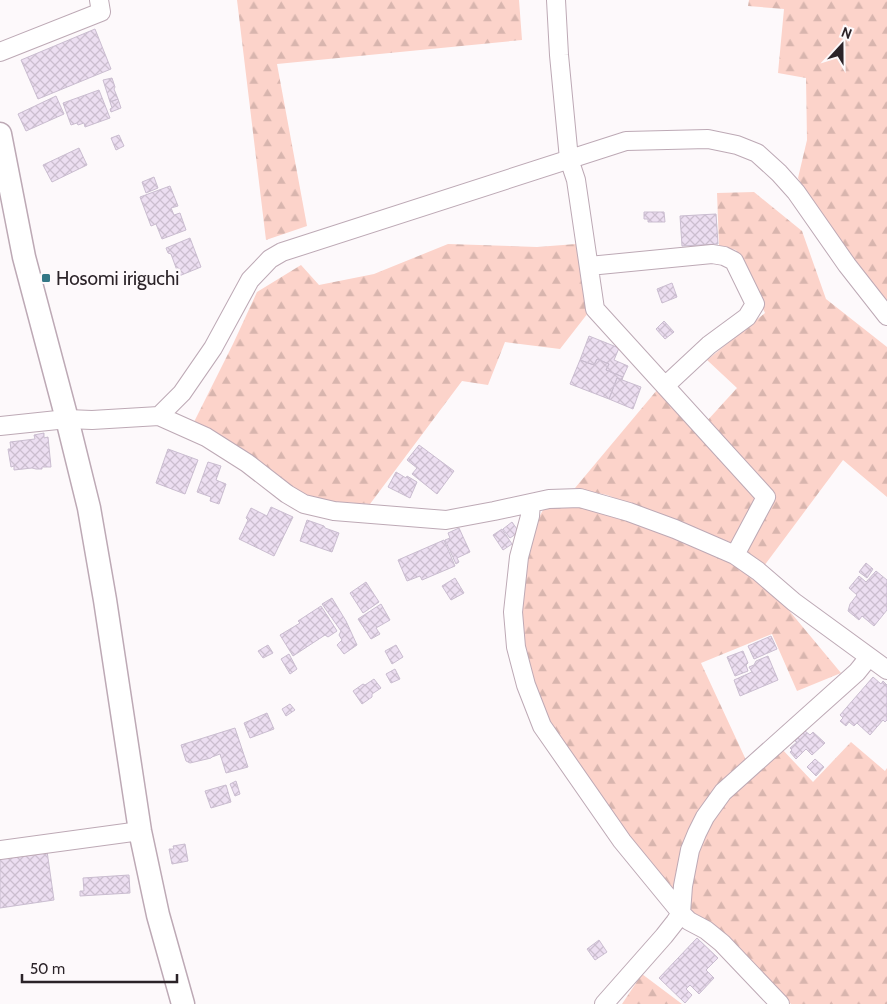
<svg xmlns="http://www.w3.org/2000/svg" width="887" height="1004" viewBox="0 0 887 1004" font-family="Cabin,sans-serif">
  <defs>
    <pattern id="forest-firs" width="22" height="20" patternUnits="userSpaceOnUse" patternTransform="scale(1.25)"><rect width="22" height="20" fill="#fcd3ca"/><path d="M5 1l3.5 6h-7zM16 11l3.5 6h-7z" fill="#d8b5ae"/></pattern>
    <pattern id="building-cross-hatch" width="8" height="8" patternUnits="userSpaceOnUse" patternTransform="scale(1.25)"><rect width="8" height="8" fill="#ecdef1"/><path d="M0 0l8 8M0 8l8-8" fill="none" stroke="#cbbecf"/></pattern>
  </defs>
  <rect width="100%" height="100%" fill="#fdf9fb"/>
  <!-- forest -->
  <path fill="url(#forest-firs)" d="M237,0H519L522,40L277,64L307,226L266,240Z
    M749,0H887V305L881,300L809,197L798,178L807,140L806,78L778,73L784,9L748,6Z
    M754,192L802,231L826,299L887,347V497L843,460L764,566L735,544L607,495L575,488L657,390L696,433L737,388L707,360L765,313L736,250L719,246L717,193Z
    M448,244L537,247L576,244L588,313L560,349L505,342L488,385L462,381L370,504L325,501L295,493L194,422L233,344L257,292L301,265L319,285L374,274Z
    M570,502L588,505L685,539L739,564L782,602L841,673L797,691L772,634L701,663L746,760L711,796L675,893L672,892L555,737L528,668L521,645L520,606L526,555L538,519L543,510Z
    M851,742L885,771L887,768V1004H791L732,943L690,915L685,906L697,850L723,801L781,748L813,782Z
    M642,974L682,1004H622Z"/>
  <!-- building -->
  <path fill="url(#building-cross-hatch)" stroke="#cabdd0" d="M95,29L111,69L38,99L21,60Z
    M112,78L115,87L114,89L118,99L110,102L103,80Z
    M99,90L110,118L85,127L84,123L78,125L77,123L71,125L63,103Z
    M56,96L64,114L26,131L18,114Z
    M118,99L121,108L111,112L110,109L112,108L110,102Z
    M119,135L124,146L116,150L111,138Z
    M79,148L87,165L52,182L43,165Z
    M154,177L158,188L146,193L142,182Z
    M170,186L178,206L171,208L174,215L180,213L186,230L162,239L156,224L151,226L140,197Z
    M644,212H664L665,222H648V219H644Z
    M716,214L718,244L682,246L680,216Z
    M190,238L201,267L179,276L171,254L168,253L166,248Z
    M672,283L677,297L662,303L657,289Z
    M664,321L674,332L665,339L656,329Z
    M589,336L619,348L614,360L628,366L623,377L606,370L609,364L597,359L594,365L580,360Z
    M597,359L609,364L606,370L623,377L622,380L617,378L609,399L570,384L580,360L594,365Z
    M617,378L641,387L633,409L609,399Z
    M44,433V438L48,437L51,467H42V469H36L32,468L14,470V466L11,467L8,449H11L10,442L35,439L34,435Z
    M419,445L454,471L437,494L412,474L417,468L407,460Z
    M168,449L198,460L185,494L156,483Z
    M208,462L221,466L216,480L226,484L219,504L210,501L211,497L197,492Z
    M396,472L406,478L407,476L417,482L410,498L388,487Z
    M271,507L293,517L274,556L239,539L248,520L246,518L251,508L267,516Z
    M307,520L324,526L325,528L339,533L332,552L300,541Z
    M512,522L519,532L510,538L503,529Z
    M459,528L470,552L457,558L459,562L456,564L445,540L450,538L448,533Z
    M502,529L512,544L503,550L493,535Z
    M444,540L455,566L422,580L420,576L407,581L398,560Z
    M866,563L873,569L867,578L859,572Z
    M876,571L887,580V610L874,626L862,616L859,620L848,611L850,604L857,595L849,588L859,576L866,582Z
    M455,578L464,593L451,600L442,586Z
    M366,582L379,602L363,613L350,593Z
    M332,598L346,621L357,645L344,654L337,645L342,640L339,635L341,631L322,604Z
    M381,604L390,620L376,628L380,634L371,639L358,619Z
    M321,606L337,631L328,637L325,635L293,656L280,635L300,623L298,621Z
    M771,636L777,649L754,659L748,646Z
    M268,645L273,653L263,658L258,651Z
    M396,645L403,657L392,664L385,651Z
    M743,651L748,663L746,665L748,671L735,676L727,657Z
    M289,654L297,669L290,674L281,659Z
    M768,656L778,680L740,696L734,680L752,672L749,667L754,665L756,661Z
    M395,669L400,679L391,683L386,674Z
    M873,677L881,684L883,681L887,685V720L885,722L883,720L870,735L857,723L854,726L849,722L846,726L840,721L843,718L840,715Z
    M374,679L381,688L372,694V697L362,704L353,691L363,684L365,685Z
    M290,704L295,710L286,716L282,709Z
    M267,713L274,729L250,738L244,723Z
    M235,728L248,767L226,773L220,754L212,757L211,758L190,763L186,761L181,745Z
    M805,731L810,735L813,732L825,743L812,755L806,749L796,759L790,752L792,750L790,748L797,742L795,741Z
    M815,759L824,767L816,776L807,767Z
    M236,781L240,794L235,796L230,784Z
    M226,785L231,802L211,808L205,791Z
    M185,844L188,861L172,864L169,849H174L173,846Z
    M47,851L54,900L0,908V857Z
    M129,875L130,893L80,896V891H84L83,878Z
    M697,938L718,958L706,970L714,978L699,994L690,985L686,989L692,995L685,1003L659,978Z
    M599,940L607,952L595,960L587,949Z"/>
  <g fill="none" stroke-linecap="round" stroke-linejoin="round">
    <!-- minor casing -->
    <g stroke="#bda9b5" stroke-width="20">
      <path id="minor" d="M556,0L559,55L569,159L576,180L595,309L766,497L735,555
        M0,52L101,12L99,0
        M589,266L712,254L724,256L734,261L755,304L747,317L709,345L665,386
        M159,416L206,437L247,463L287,494L304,504L334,511L446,520L494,511L549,499L580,498L629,512L675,529L735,555L758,571L794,602L887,670
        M0,426L67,419L92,420L159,416L182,393L213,348L250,280L270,259L282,252L626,141L708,139L737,145L757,153L779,173L796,192L847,265L887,316
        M531,503L530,516L519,557L513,612L516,647L526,685L542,726L622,841L681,913L689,921L706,930L722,943L780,1004
        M0,850L140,831
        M604,1004L664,936L675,922L681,913L683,886L690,850L697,833L705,817L723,792L857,672L869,657"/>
    </g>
    <!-- tertiary casing -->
    <g stroke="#bda9b5" stroke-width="25">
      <path id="tertiary" d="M0,134L24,257L67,419L89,508L105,600L140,831L158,915L183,1004"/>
    </g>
    <!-- minor -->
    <use href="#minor" stroke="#fff" stroke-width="18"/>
    <!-- tertiary -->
    <use href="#tertiary" stroke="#fff" stroke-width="22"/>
  </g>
  <!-- markers -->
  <rect fill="#337786" stroke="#fdf9fb" stroke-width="2" x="41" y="273" width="10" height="10" rx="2.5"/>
  <g text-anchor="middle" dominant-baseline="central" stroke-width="5" stroke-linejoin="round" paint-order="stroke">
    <!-- poi labels -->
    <g font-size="19" fill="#2b2328" stroke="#fdf9fb" text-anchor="start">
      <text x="56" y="278">Hosomi iriguchi</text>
    </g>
  </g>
  <!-- north arrow -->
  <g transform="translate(842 45) rotate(21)" stroke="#fdf9fb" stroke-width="4" paint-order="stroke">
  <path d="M0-4L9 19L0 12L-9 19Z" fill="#2b2328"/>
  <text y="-8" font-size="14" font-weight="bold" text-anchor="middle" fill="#2b2328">N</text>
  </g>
  <!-- scale -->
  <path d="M22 974v8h155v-8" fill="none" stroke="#2b2328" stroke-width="2.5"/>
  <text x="30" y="974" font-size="15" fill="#2b2328" stroke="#fdf9fb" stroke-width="4" paint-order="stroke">50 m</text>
</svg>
